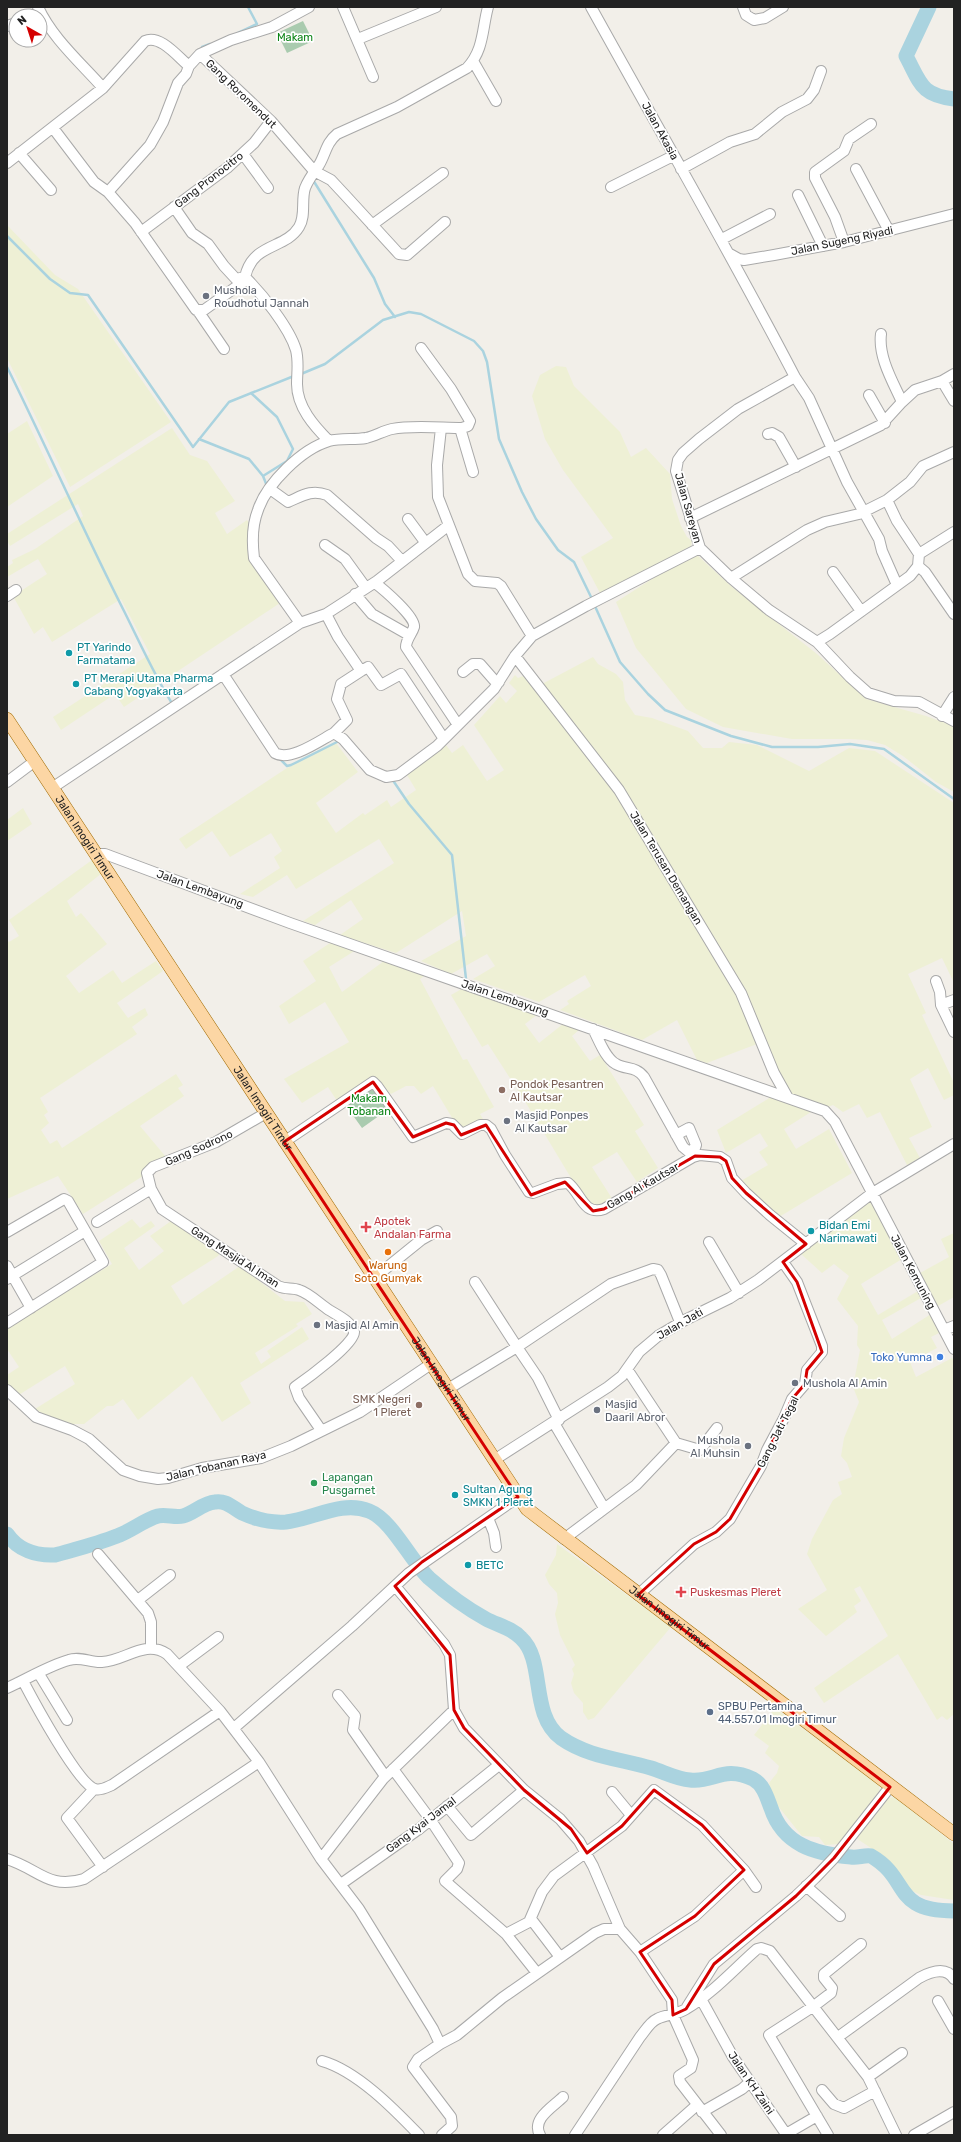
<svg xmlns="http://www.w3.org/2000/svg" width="961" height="2142" viewBox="0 0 961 2142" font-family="Rubik,sans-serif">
  <rect width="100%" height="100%" fill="#f2efe9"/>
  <!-- farmland -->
  <path fill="#eef0d5" d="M7,225L55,275L78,289L171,422L70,487L7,358Z
    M556,366L566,367L574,386L620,432L631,457L646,448L670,474L672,499L681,526L687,537L692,541L691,546L642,573L600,593L581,557L613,538L563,470L545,439L532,396L540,375Z
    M27,421L53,476L7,507V434Z
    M172,428L190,455L207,461L235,501L215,513L227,534L247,520L250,524L247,547L249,559L280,603L124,707L115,694L61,730L53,717L150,654L121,599L52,642L43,627L34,634L13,596L47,574L38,559L7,577V567L13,563L12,560L35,549L83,516L78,504L10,546L7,541V534Z
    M697,555L732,587L817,654L866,699L926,716L948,724L954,728V792L936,782L903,756L885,745L867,740L849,739H792L723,727L686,709L636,648L616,602L655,577Z
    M593,657L598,664L616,674L623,682L625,700L635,715L652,718L688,731L703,748H722L729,742L757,745L809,771L849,748L875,751L954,803V983L942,958L908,974L926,1013L922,1015L954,1083V1095L944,1100L928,1068L910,1079L932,1127L909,1138L920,1158L907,1165L880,1112L867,1118L859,1104L843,1112L833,1105L825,1108L790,1096L694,911L542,684Z
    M515,675L518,678L523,676L573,735L605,777L735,990L757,1044L707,1063L697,1060L677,1020L642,1040L560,1010L569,1004L567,1001L591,986L585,975L539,1002L473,979L495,966L487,954L451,974L421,961L466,936L462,911L396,953L340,935L363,919L351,900L315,925L303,921L394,863L379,839L296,889L287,875L253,897L240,894L280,868L274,857L282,851L271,833L230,857L212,831L186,849L179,839L287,768L336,743L358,772L316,803L336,833L363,813L365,815L387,800L391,807L416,790L407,775L446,745L452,753L463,745L487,781L504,770L474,725L500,696L506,703L517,691L509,683Z
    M23,808L32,824L7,841V820Z
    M92,860L102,873L67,901L76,917L81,913L107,944L66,976L79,993L113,970L122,983L156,961L163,971L117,1003L128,1018L145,1008L148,1015L132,1027L137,1034L40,1098L48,1112L44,1115L49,1123L41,1130L50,1144L57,1140L62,1148L176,1074L183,1085L178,1088L184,1096L140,1126L166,1157L145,1168L142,1173L143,1176L83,1214L58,1176L7,1199V940L9,942L19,936L9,920Z
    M333,941L356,950L329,967L342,992L384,961L427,974L420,979L463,1060L467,1059L494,1107L480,1114L483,1119L464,1129L454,1121L433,1086L421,1094L414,1086H406L391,1094L376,1078L371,1079L337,1101L328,1087L302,1103L284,1079L349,1042L325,1002L289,1024L279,1006L316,981L303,961Z
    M465,987L538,1014L525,1024L539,1043L563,1024L579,1030L572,1036L590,1061L600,1055L644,1125L635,1131L658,1168L637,1182L617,1152L592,1167L613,1200L603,1206L593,1207L584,1198L568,1173L526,1103L488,1044L482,1047L451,995Z
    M771,1097L811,1112L784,1129L796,1149L829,1129L852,1173L779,1217L741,1181L768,1165L759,1152L768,1146L760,1133L726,1153L717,1130Z
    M868,1203H871L902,1259L861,1284L878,1315L918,1291L921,1298L882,1320L892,1339L931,1314L941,1332L931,1337L937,1348L910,1362L916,1377L952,1358L954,1361V1714L947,1720L942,1716L937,1720L898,1654L824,1703L814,1688L888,1636L860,1586L854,1589L861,1601L854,1606L857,1612L826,1636L798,1609L827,1590L807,1554L812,1539L833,1500L842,1494L838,1482L852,1477L847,1463L841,1456L844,1438L859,1402L853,1387L860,1350L857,1345L858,1326L837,1299L849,1276L834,1264L822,1273L801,1254Z
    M132,1219L140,1228L151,1221L155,1226L124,1248L139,1270L164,1251L150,1236L171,1221L220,1253L218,1256L171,1286L183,1305L240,1266L285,1301L304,1302L312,1314L296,1324L298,1326L255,1353L261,1364L271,1357L267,1351L302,1327L309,1339L240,1383L251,1403L222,1422L192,1376L138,1420L123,1399L113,1406H107L84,1424H70L47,1416L35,1409L75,1384L65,1366L17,1396L7,1387V1375L19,1367L7,1349V1328L112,1264L99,1241Z
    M954,1233V1297L938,1306L920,1273L949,1257L941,1239Z
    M557,1544L671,1627L594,1718L588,1720L583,1712V1703L574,1693L571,1683L574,1674L572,1669L575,1665L560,1635L555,1614L558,1603L557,1593L549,1584L545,1575L556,1555Z
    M775,1708L879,1785L880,1793L840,1844L825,1845L819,1837L802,1836L774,1801L769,1783L777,1773L779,1766L765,1753L769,1746L754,1735Z
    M895,1797L954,1844V1900L921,1895L908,1889L901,1882L890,1866L869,1851L871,1848L856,1838L888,1798Z"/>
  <!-- cemetery -->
  <path fill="#aacbaf" d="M303,21L313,41L287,53L277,33Z
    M372,1085L390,1108L362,1128L344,1103Z"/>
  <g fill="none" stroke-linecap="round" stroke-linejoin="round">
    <!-- stream -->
    <path stroke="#aad3df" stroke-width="2.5" d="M238,33L257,24L248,7
      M204,50L202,47L210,44
      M313,180L374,278L385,304L395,317
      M7,236L50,279L70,293L88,295L193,447L229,402L294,376
      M7,367C47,448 83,530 124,611C140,643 154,675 173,705
      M301,374L325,364L383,320L409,312L421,314L474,341L483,351L487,362L499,439L522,492L536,519L558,550L574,562L592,599
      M251,393L277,417L293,449L287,461L263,476L267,486
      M199,439L249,459L263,476
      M594,604L620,662L648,694L665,710L731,736L772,747H818L850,744L884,749L954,799
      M279,758L287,766L291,765L339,741
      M392,779L409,804L452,855L466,979"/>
    <!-- river -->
    <path stroke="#aad3df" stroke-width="15" d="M929,7L906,56C921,84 921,95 954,99
      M7,1534C18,1550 36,1556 55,1555C76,1549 97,1544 117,1536C131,1531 144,1520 158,1516C166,1514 175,1518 183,1516C194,1513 203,1503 215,1502C226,1500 233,1508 242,1513C255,1519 272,1523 286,1522C313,1519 342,1500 369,1511C392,1520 410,1560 429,1578C446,1593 466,1608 486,1619C497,1625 512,1628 521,1638C546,1661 529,1714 561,1738C588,1757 621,1759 651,1768C664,1772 677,1779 690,1780C714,1783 723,1765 753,1779C764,1785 767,1798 771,1808C783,1845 815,1854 851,1857C858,1858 864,1855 871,1856C911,1879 891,1911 954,1911"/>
    <!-- minor casing -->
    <g stroke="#a9a9a9" stroke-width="12">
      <path id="minor" d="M38,7C52,38 81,63 103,88
        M343,7L373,77
        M591,7C659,130 730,252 795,377L738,409L699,439L683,453L678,460L676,471L700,548L731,578L769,610L817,642L850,677L868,693L894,701L919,702L954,721
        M743,7L746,15L754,20L765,18L783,7
        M7,26L16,23
        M358,39L436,7
        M200,54L231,40L272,27L309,7
        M473,61L496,101
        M53,128L94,182L108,192L135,223L196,310H204L247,279
        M19,153L51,190
        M243,154L268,188
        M7,163L103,88L145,41C160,34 178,57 189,66
        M681,169L730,142L755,134L782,112L807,99L814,90L821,71
        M856,169L889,231
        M611,187L673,156
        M108,192L150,145L163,122L178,83L186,74L189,66L200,54L271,121L314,171L331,180L345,195L399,254L407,255L445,222
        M798,195L823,246
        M174,207L192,233L208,244L224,266L236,279L245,277
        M372,225L443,173
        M141,232L227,168L254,143L271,121
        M722,239L770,214
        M844,242L835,217L815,178V172L844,151L849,139L871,124
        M730,254L739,259L744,260L774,255L844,242L954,214
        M198,311L224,349
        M795,377L809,398L847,482L879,539L882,551L897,585
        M942,381L954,374
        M869,395L885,423
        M902,402L915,390L942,381L954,401
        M441,428L437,465L438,497L468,574L475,581L497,583L501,586L532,636
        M460,428L473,472
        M768,434L772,433L779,437L796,467
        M329,441C314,426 297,407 297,384C297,372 299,362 296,350C289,327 262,294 245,277C253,242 285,250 299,227C306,216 301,200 305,188C308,180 314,172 319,165C326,153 326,143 337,134L397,107L467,68C484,50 482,29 488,7
        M270,489L288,502C302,496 311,489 327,495L376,538L388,546L402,561
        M887,500L897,521L919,554
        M690,518L881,425L902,402C893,382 878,357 881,334
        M408,519L425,542
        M325,545L345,559L366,588
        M918,566L925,572L954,614
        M833,572L861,611
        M731,578L807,530L825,522L859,514L887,500L910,482L923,466L954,452
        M375,583C383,589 416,617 414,627C412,634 406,639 406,647L458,725
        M355,594L372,614L409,635
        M7,596L16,590
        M326,614L377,581L449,525
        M300,623L326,614L338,637L361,671L341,684L337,699L347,720L334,733
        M817,642L830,634L910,576L918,566L919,554L954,532
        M515,656L619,790L741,993L774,1073L788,1098
        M361,671L368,667L381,685L401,674L444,739
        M463,672L473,664H480L494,680L499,682
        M223,674L275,753C290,762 319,741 334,733L343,739L370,770L386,777L398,775L437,746L494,689L515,656L532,636L586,606L700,548
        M942,716L954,697
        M7,782L35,761
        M52,788L300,623L254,558C252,542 252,525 258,510C267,483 302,449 329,441C341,438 354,440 366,438C375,436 383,431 392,429C411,425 442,428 462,428L468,426L470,421L451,389L421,348
        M96,854H105L290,923L825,1111L835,1122L954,1349
        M936,981L940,992L941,1005L954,1032
        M941,1005L954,1000
        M593,1029C599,1040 605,1058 616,1064C626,1070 636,1066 644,1077L683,1147L689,1152L695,1148L696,1145L689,1128L676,1135
        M266,1113L216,1142L153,1167L147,1173L151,1189L162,1209L278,1286C286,1290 292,1287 299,1290C309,1293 320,1304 329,1310C337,1315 352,1322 354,1332C356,1343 305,1380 295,1387L299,1398L321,1430
        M284,1142L373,1082L377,1086L413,1137L446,1123L452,1124L462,1134L480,1125H486L491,1129L505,1155L529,1192L533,1193L557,1184L568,1183C581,1193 583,1216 604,1209L693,1157L700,1155L720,1157L726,1161L732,1178L746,1193L770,1215L806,1244
        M97,1222L151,1189
        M7,1232L64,1199L68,1201L103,1262L7,1323
        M709,1242L739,1293
        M7,1266L31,1308
        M374,1278L421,1240L437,1231
        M7,1279L85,1231
        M475,1282L517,1347L611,1284L653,1269L658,1270L661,1275L680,1322
        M944,1330L954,1326
        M627,1369L676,1443L700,1450L717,1428
        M448,1389L517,1347L538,1378L559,1420
        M7,1390L36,1417L72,1430L89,1439L123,1470L140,1476L158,1479L168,1478L202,1468L261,1458L291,1446L360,1412L431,1364
        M554,1423L604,1508
        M494,1460L608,1387L622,1376L639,1352L658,1336L685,1320L730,1298L758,1280L871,1194L954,1144
        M488,1518L494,1533L496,1547
        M564,1539L636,1485L676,1443
        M98,1554L148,1613L151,1622V1648
        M395,1586L444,1644L450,1655L454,1710L464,1728L524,1790L560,1819L579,1841L593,1866L620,1929L640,1952L672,2000L673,2015L693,2060L691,2068L679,2076L680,2082L721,2135
        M638,1595L694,1544L716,1532L730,1519L761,1466L767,1450L784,1418L792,1399L805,1384L807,1370L822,1352V1346L797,1282L783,1262
        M138,1600L170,1575
        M179,1666L218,1637
        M39,1674L67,1720
        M23,1681C33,1700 78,1784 95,1789C101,1791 107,1787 112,1785L220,1711
        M7,1688C27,1679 48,1666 69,1660C80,1656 91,1663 102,1662C125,1661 145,1639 167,1654L220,1711L259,1762L321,1859L359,1909L433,2029L440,2044L418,2059L413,2067L451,2117L452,2126L442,2135
        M338,1695L355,1716L353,1730L385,1776
        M234,1728L352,1626L409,1573L518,1497
        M393,1769L430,1819L459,1863L457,1869L445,1881L506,1934L529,1922L542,1892L554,1876L622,1826L654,1790L702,1825L744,1870L756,1887
        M94,1789L67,1818L103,1867
        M612,1792L631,1815
        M447,1806L471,1835L524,1790
        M7,1859C39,1869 48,1890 84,1879L259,1762
        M321,1859L383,1779L454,1710
        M341,1884L419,1829L499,1765
        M806,1886L840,1916
        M531,1919L560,1957
        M506,1934L537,1973
        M640,1952L695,1916L744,1870
        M701,1999L733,2057L786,2134L817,2116
        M938,2001L954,2029
        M687,2007L714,1964L796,1896L815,1878L834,1858L890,1787
        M838,2037L919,1978C930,1972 946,1966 954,1979
        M440,2044L457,2035L502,1998L595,1933L604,1929H620
        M322,2061C357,2071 394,2109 419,2135
        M868,2077L902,2053
        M822,2090L834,2104L844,2108L875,2091
        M702,2112L742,2089L750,2082
        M540,2135C531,2119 553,2107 563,2097
        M575,2135L640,2037C645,2031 650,2022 657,2019C666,2014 677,2015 686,2009C712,1994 734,1969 757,1949L761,1948L770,1951L868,2077L896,2135
        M663,2135L697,2105
        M828,2135L769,2035L814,2006L831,1993L832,1988L824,1978V1974L861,1944
        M914,2135L954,2112"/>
    </g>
    <!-- major casing -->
    <g stroke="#a06b00" stroke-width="14">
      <g id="major">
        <path id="s1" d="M7,719L527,1509L954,1834"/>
      </g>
    </g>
    <!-- minor -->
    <use href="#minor" stroke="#fff" stroke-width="10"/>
    <!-- major -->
    <use href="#major" stroke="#fcd6a4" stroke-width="13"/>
  </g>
  <!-- marked area -->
  <path fill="none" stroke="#d40000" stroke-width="3" stroke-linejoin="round" d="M373,1082L413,1137L446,1123L454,1125L461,1135L486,1125L531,1195L565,1182L593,1211L604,1209L695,1156L720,1157L726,1161L732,1178L746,1193L806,1244L783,1262L797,1282L822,1352L807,1370L805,1384L792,1399L761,1466L730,1519L716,1532L694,1544L638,1595L890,1787L834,1858L796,1896L714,1964L686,2009L673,2015L672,2000L640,1952L695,1916L744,1870L702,1825L654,1790L622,1826L587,1853L571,1829L524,1790L464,1728L454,1710L450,1655L395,1586L422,1562L518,1497L284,1142Z"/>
  <!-- markers -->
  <g fill="#6b7280" stroke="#fff" stroke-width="1.5">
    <circle cx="206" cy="296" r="4"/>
    <circle cx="507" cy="1121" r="4"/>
    <circle cx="317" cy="1325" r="4"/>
    <circle cx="795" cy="1383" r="4"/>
    <circle cx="597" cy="1410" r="4"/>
    <circle cx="748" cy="1446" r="4"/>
  </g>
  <g fill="#0f9aa8" stroke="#fff" stroke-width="1.5">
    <circle cx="69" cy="653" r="4"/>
    <circle cx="76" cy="684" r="4"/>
    <circle cx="811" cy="1231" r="4"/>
    <circle cx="455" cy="1495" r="4"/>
    <circle cx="468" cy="1565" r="4"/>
  </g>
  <g fill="#8d6e63" stroke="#fff" stroke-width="1.5">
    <circle cx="502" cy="1090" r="4"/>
    <circle cx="419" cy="1405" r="4"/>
  </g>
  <g fill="#e0444e" stroke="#fff" stroke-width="1.5">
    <path d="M364 1221h4v4h4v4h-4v4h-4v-4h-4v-4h4z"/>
    <path d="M679 1586h4v4h4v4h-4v4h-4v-4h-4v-4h4z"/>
  </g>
  <circle fill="#e8710a" stroke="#fff" stroke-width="1.5" cx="388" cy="1252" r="4"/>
  <circle fill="#3f7fe0" stroke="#fff" stroke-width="1.5" cx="940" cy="1357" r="4"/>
  <circle fill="#2e9e5b" stroke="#fff" stroke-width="1.5" cx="314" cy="1483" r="4"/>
  <circle fill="#5c6f8a" stroke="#fff" stroke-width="1.5" cx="710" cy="1712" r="4"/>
  <g text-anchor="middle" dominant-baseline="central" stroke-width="3.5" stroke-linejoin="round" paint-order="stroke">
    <!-- park labels -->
    <g font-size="11" fill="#0c8416" stroke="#fff">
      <text x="295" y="37">Makam</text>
      <text x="369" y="1098">Makam<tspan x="369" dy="13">Tobanan</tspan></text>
    </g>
    <!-- street labels -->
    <g font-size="11" fill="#222" stroke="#fff">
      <text transform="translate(241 94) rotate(44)">Gang Roromendut</text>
      <text transform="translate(660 131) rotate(61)">Jalan Akasia</text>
      <text transform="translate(209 180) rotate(-38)">Gang Pronocitro</text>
      <text transform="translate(842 241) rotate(-12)">Jalan Sugeng Riyadi</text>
      <text transform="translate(688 508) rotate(74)">Jalan Sareyan</text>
      <text stroke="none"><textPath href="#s1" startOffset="142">Jalan Imogiri Timur</textPath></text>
      <text transform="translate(666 868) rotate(59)">Jalan Terusan Demangan</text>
      <text transform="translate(200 889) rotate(20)">Jalan Lembayung</text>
      <text transform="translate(505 998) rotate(19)">Jalan Lembayung</text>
      <text stroke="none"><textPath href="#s1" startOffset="466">Jalan Imogiri Timur</textPath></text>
      <text transform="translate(199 1148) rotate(-24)">Gang Sodrono</text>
      <text transform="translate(643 1186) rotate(-30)">Gang Al Kautsar</text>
      <text transform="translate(235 1257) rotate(33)">Gang Masjid Al Iman</text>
      <text transform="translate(913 1272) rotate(62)">Jalan Kemuning</text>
      <text transform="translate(680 1324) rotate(-30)">Jalan Jati</text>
      <text stroke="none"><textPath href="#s1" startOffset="790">Jalan Imogiri Timur</textPath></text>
      <text transform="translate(778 1432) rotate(-63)">Gang Jati Tegal</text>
      <text transform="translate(216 1466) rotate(-13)">Jalan Tobanan Raya</text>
      <text stroke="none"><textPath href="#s1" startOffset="1125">Jalan Imogiri Timur</textPath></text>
      <text transform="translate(421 1825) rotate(-37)">Gang Kyai Jamal</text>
      <text transform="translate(751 2083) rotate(56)">Jalan KH Zaini</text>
    </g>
    <!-- worship labels -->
    <g font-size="11" fill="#5b616d" stroke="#fff" text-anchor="start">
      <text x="214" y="290">Mushola<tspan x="214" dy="13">Roudhotul Jannah</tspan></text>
      <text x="515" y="1115">Masjid Ponpes<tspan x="515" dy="13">Al Kautsar</tspan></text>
      <text x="325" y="1325">Masjid Al Amin</text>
      <text x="803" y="1383">Mushola Al Amin</text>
      <text x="605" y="1404">Masjid<tspan x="605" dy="13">Daaril Abror</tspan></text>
      <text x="740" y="1440" text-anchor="end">Mushola<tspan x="740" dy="13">Al Muhsin</tspan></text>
    </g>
    <!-- culture labels -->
    <g font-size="11" fill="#0d838f" stroke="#fff" text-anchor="start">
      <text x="77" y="647">PT Yarindo<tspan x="77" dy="13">Farmatama</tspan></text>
      <text x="84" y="678">PT Merapi Utama Pharma<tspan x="84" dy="13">Cabang Yogyakarta</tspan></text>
      <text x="819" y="1225">Bidan Emi<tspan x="819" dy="13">Narimawati</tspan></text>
      <text x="463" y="1489">Sultan Agung<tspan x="463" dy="13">SMKN 1 Pleret</tspan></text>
      <text x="476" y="1565">BETC</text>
    </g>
    <!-- education labels -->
    <g font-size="11" fill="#785e54" stroke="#fff" text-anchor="start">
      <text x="510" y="1084">Pondok Pesantren<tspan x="510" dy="13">Al Kautsar</tspan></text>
      <text x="411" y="1399" text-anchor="end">SMK Negeri<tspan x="411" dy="13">1 Pleret</tspan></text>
    </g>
    <!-- health labels -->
    <g font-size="11" fill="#be3a42" stroke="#fff" text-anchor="start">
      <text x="374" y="1221">Apotek<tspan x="374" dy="13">Andalan Farma</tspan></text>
      <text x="690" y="1592">Puskesmas Pleret</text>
    </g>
    <!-- food labels -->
    <g font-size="11" fill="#c56008" stroke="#fff">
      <text x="388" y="1265">Warung<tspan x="388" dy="13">Soto Gumyak</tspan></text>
    </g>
    <!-- shop labels -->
    <g font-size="11" fill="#366cbe" stroke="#fff" text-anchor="end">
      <text x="932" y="1357">Toko Yumna</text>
    </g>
    <!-- leisure labels -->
    <g font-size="11" fill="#27864d" stroke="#fff" text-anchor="start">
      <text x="322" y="1477">Lapangan<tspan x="322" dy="13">Pusgarnet</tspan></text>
    </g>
    <!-- service labels -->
    <g font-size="11" fill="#4e5e75" stroke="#fff" text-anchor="start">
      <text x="718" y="1706">SPBU Pertamina<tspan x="718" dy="13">44.557.01 Imogiri Timur</tspan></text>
    </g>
  </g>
  <!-- border -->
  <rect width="961" height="2142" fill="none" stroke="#222222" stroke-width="16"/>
  <!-- north arrow -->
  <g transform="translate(28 28) rotate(321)"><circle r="19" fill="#ffffff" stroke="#a7a7a7"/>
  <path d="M0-3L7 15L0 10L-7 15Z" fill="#d40000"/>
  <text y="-6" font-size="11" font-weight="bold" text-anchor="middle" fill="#222222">N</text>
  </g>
</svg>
